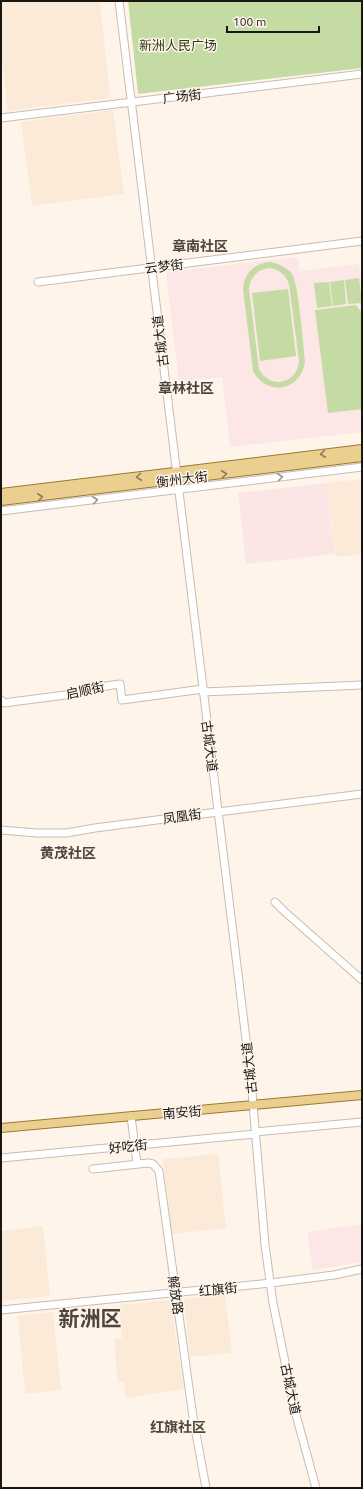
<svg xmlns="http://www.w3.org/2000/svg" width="363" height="1489" viewBox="0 0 363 1489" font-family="Ubuntu,'Noto Sans SC',sans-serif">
  <rect width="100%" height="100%" fill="#fef4ea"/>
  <!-- built -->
  <path fill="#fcead8" d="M1,1H100L110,98L8,111L1,54Z
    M113,110L124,194L32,206L21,122Z
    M362,479V554L336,557L327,483Z
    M218,1154L226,1228L172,1234L163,1159Z
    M43,1226L50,1296L1,1301V1231Z
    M225,1295L232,1353L190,1357L184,1299Z
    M170,1300L184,1389L126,1398L124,1382L118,1383L114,1339L122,1338L119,1305Z
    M53,1312L61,1390L25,1394L18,1316Z"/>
  <!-- education -->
  <path fill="#fce6e6" d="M298,257L300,271L359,264L362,288V432L230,447L222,377L179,382L166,272Z
    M362,1224V1262L313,1270L307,1232Z"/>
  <!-- medical -->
  <path fill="#fce6e5" d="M327,483L335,554L246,564L238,493Z"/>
  <!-- green -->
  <path fill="#c4dca3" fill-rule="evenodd" d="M128,1H362V68L138,94Z
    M270,262C279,264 287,267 292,274C299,286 303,344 305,361C302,390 267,398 253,371L243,289C244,273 255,263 270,262ZM270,268C280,270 286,275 289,284L299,361C297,384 270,390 259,369L249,289C250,277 258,269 270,268Z
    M359,278L362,303L348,304L345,280Z
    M344,280L346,304L333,306L330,282Z
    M329,282L332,306L317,308L314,283Z
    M288,289L296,356L260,361L252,293Z
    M356,305L362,313V409L328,413L315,310Z"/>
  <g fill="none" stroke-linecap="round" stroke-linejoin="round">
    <!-- minor casing -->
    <g stroke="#c8bcb1" stroke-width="9">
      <path id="minor" d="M119,1L251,1080L265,1245L273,1303L295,1411L316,1488
        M1,118L362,74
        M38,282L362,241
        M1,511L362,467
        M203,692L362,685
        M1,700L4,703C24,700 45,698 65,695C84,691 101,686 120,684L122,700L203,689
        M1,830L37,833H66L95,828L218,812L362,794
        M275,902L285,912L362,980
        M131,1116L137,1164
        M255,1132L362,1122
        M1,1158L255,1134
        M93,1169L148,1163L153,1164L159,1171L193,1417L206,1488
        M1,1310L271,1283L334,1275L362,1269"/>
    </g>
    <!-- major casing -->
    <g stroke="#997933" stroke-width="10">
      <path id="major" d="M1,493L362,449
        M1,501L362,457
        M1,1128L362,1095"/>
    </g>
    <!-- minor -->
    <use href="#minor" stroke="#fff" stroke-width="7"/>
    <!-- major -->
    <use href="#major" stroke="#ebcf8f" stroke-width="8"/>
  </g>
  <!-- one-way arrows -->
  <defs><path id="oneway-chevron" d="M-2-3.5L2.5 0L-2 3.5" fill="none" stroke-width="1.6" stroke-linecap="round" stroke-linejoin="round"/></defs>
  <g stroke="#8d7c57">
    <use href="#oneway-chevron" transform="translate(323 454) rotate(173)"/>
    <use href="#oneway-chevron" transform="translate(224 474) rotate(-7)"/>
    <use href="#oneway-chevron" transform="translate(139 477) rotate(173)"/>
    <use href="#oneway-chevron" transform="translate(40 497) rotate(-7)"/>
  </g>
  <g stroke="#989694">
    <use href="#oneway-chevron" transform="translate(280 477) rotate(-7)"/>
    <use href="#oneway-chevron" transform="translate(95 500) rotate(-7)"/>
  </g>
  <g text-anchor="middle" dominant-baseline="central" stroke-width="3" stroke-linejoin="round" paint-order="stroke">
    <!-- park labels -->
    <g font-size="13" fill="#2f3d17" stroke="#fef4ea">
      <text x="178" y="45">新洲人民广场</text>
    </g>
    <!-- street labels -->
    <g font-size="13" fill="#1a1612" stroke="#fef4ea">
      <text transform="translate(182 96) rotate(-7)">广场街</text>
      <text transform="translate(164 266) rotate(-7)">云梦街</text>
      <text transform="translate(160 341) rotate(-97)">古城大道</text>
      <text transform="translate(182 479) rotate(-7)">衡州大街</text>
      <text transform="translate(85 690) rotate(-12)">启顺街</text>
      <text transform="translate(210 746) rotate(83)">古城大道</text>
      <text transform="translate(182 816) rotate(-8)">凤凰街</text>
      <text transform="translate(249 1068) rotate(-96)">古城大道</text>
      <text transform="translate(182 1112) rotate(-5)">南安街</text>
      <text transform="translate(128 1146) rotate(-6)">好吃街</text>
      <text transform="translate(218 1289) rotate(-6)">红旗街</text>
      <text transform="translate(176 1295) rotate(82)">解放路</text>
      <text transform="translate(291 1389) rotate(78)">古城大道</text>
    </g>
    <!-- neighbourhood labels -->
    <g font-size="14" font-weight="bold" fill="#4f453b" stroke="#fef4ea">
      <text x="200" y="246">章南社区</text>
      <text x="186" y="388">章林社区</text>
      <text x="68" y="853">黄茂社区</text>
      <text x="178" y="1427">红旗社区</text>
    </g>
    <!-- town labels -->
    <g font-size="21" font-weight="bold" fill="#4f453b" stroke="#fef4ea">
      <text x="90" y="1318">新洲区</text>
    </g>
  </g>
  <!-- border -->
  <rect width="363" height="1489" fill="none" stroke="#1a1612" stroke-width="4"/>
  <!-- scale -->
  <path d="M227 26v6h92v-6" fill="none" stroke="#1a1612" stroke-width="2"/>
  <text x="233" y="26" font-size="12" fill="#1a1612" stroke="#fef4ea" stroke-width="3" paint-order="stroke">100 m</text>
</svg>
